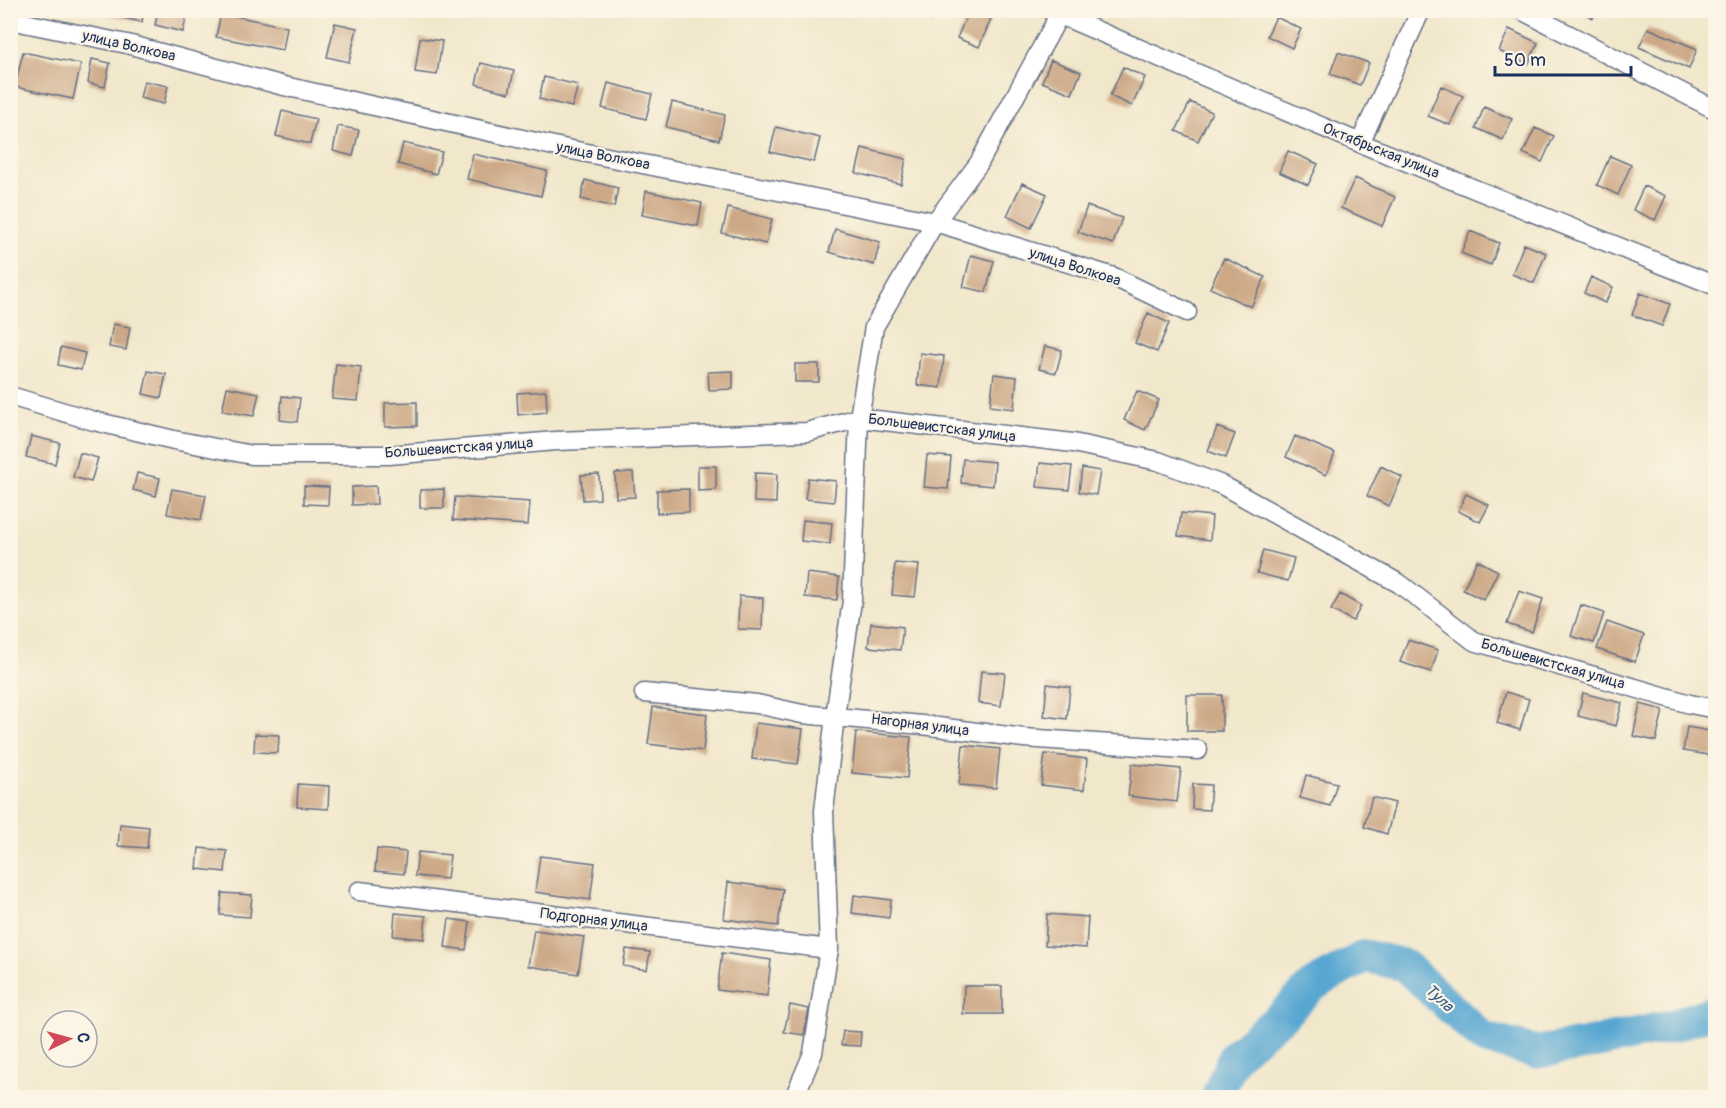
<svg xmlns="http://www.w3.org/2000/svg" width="1726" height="1108" viewBox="0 0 1726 1108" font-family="Pangolin,sans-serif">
  <rect width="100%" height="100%" fill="#fcf5e5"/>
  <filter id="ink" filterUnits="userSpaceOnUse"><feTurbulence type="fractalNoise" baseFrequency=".0167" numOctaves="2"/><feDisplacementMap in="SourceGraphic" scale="12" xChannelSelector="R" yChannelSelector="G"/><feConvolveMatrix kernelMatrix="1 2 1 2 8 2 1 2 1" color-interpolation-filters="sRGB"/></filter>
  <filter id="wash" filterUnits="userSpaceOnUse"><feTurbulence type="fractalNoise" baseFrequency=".008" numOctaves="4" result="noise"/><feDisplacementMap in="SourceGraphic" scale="24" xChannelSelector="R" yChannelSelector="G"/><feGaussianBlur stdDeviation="1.35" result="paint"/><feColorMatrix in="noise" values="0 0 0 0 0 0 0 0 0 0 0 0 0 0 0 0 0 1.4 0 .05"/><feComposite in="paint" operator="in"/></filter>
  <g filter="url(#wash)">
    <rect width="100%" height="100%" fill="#f1e7cb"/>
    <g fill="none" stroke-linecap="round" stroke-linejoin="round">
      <!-- river -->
      <path stroke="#59a7d2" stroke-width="33" d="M1217,1098L1234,1056L1283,1015L1312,986L1365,956L1404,965L1483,1038L1537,1052L1588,1044L1668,1027L1710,1013L1716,1010"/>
    </g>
    <g id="blocks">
      <!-- building -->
      <path fill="#cca886" d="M86,10H144L142,22Z
        M158,10H188L183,32L155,25Z
        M908,10H935L930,21Z
        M969,10L991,19L979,47L957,38Z
        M1577,10H1597L1593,18Z
        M221,13L287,27L283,50L216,37Z
        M1276,17L1301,29L1292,48L1267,36Z
        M335,23L357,28L349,62L327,57Z
        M1648,28L1697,49L1689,69L1639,47Z
        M1509,29L1538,43L1528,64L1499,51Z
        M420,38L442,41L437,75L415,72Z
        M23,52L81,64L73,99L15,87Z
        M1338,52L1369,63L1360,85L1330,74Z
        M92,59L110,63L105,87L88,83Z
        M1051,60L1081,72L1072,94L1042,82Z
        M481,63L514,71L509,93L476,84Z
        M1123,67L1145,77L1132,106L1110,96Z
        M544,77L578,85L572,107L539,99Z
        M144,81L168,86L164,104L140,98Z
        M608,83L652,94L646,119L602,108Z
        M1441,86L1463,96L1450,125L1428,116Z
        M672,102L725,115L719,140L666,127Z
        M1190,102L1212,112L1198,141L1176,131Z
        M1484,107L1512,119L1503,140L1476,128Z
        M282,111L316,119L310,144L276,136Z
        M338,126L359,130L353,156L333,151Z
        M776,127L820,138L814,162L770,152Z
        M1535,128L1554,136L1542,162L1523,153Z
        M403,143L442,152L436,174L398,164Z
        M862,148L906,159L901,184L856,173Z
        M1288,151L1318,164L1308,185L1279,172Z
        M473,154L547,171L541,196L467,179Z
        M1610,156L1631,165L1618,195L1597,185Z
        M1355,178L1395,197L1382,226L1341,208Z
        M585,180L618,188L614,207L581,199Z
        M1022,183L1047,194L1031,228L1007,216Z
        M1644,186L1666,196L1655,220L1633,210Z
        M646,191L702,203L698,226L642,215Z
        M1087,206L1122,218L1113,244L1078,232Z
        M728,208L772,219L766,244L722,233Z
        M835,229L880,242L874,265L829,252Z
        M1470,231L1499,243L1491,265L1461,253Z
        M1524,244L1546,253L1534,283L1512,274Z
        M971,255L994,261L986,292L963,287Z
        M1224,258L1265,277L1251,307L1210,288Z
        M1591,277L1613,287L1605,303L1584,293Z
        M1640,293L1670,304L1662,326L1632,315Z
        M1148,313L1169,323L1157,352L1135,343Z
        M113,324L130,327L126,350L109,347Z
        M1045,346L1062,350L1056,373L1039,369Z
        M61,347L85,353L81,370L58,365Z
        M920,353L944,356L941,388L917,385Z
        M336,364L361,367L358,401L332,399Z
        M795,364H819V382H795Z
        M148,371L166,374L161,398L143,394Z
        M733,371V389L709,390L708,372Z
        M994,374L1017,377L1014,409L990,406Z
        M227,387L259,393L254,416L222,411Z
        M546,391L547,412L518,415L517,393Z
        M1137,391L1159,400L1145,430L1124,420Z
        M282,396L300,398L297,422L280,420Z
        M417,402V426L385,427V403Z
        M1217,427L1235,434L1226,458L1208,451Z
        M31,436L60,443L55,464L26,457Z
        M1295,436L1335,453L1326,475L1286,457Z
        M80,453L98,458L91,482L73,477Z
        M927,455L951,457L948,489L924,487Z
        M963,459L995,462L993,486L961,483Z
        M1040,463L1072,466L1069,490L1037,487Z
        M698,466H716V490L698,491Z
        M1381,466L1402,477L1389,506L1367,496Z
        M1082,468L1100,471L1096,495L1079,492Z
        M633,472L635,497L616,498L615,473Z
        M137,473L160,478L156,496L133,490Z
        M755,473L777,474L776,503L754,502Z
        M599,474L600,499L583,500L581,475Z
        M808,478L836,481L834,502L805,499Z
        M304,486L329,487L328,505L304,504Z
        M376,486L377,504L352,505V487Z
        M172,489L206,495L201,520L167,514Z
        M444,489V508H420V490Z
        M689,489V512L657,513V490Z
        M1466,494L1489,505L1480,522L1458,511Z
        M455,497L530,502L528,525L453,520Z
        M1181,513L1212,516L1210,540L1178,536Z
        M803,520L832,523L830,544L801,541Z
        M1263,550L1294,558L1288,581L1257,573Z
        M1477,560L1498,571L1484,600L1463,590Z
        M895,563L919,565L915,597L892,595Z
        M807,573L839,577L837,600L805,597Z
        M1519,591L1543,599L1532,632L1507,624Z
        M1340,594L1361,606L1353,621L1331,610Z
        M739,596L763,598L762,630L738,629Z
        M1581,605L1604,613L1594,643L1571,636Z
        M1607,622L1644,635L1635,662L1597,649Z
        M871,623L903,627L900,650L868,647Z
        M1408,640L1438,650L1431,672L1400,662Z
        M981,671L1005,673L1001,706L978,703Z
        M1047,684L1070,687L1067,719L1044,716Z
        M1506,692L1529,699L1520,730L1497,723Z
        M1583,693L1622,703L1616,726L1578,716Z
        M1187,695H1222V731H1187Z
        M1640,704L1663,710L1656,741L1633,736Z
        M653,707L707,714L703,751L648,744Z
        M756,723L803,729L798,764L752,759Z
        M1687,727L1716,732L1714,756L1683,751Z
        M856,732L911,737L907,778L852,773Z
        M255,734L279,735L278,753L254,752Z
        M963,745L1000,749L996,788L959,785Z
        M1045,754L1087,759L1084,790L1041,785Z
        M1132,764L1181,769L1177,802L1128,796Z
        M1306,775L1337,783L1330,806L1300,798Z
        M298,784L329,786L328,809L297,807Z
        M1193,784L1211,785L1209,810L1192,809Z
        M1372,797L1395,803L1387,834L1364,827Z
        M120,824L149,827L147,848L118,846Z
        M199,848L227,851L225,872L197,869Z
        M377,849L406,852L404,874L375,871Z
        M418,852L450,855L447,879L415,876Z
        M540,856L595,863L590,900L535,892Z
        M728,882L783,889L778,926L724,919Z
        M222,893L252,895L250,917L220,915Z
        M854,895L891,900L889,918L852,913Z
        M395,913L426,916L424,939L393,936Z
        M1047,914L1088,917L1086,948L1045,945Z
        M449,919L470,922L466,950L445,947Z
        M534,930L584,937L578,974L528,966Z
        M626,949L650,952L647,970L623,966Z
        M722,953L771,960L767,996L717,990Z
        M964,986H1002V1014H963Z
        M790,1005L809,1009L804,1035L784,1032Z
        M843,1031L861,1032L860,1046L841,1045Z"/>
    </g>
  </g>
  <g filter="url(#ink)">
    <use href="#blocks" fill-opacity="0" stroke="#666f84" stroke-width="1.5"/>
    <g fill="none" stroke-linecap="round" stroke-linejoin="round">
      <!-- street casing -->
      <g stroke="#666f84" stroke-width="21">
        <path id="street" d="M1521,10L1716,110
          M1051,11L1360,143L1716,286
          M10,20L127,44L284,86L567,149L935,222L1114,277L1187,312
          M1360,143L1421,10
          M10,396L94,421L174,440L252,455H389L556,441L807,432L859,418L1073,443L1158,461L1222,485L1400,584L1474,641L1690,704L1716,709
          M644,693L757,704L802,714L922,725L1024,738L1198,750
          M359,891L829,949
          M794,1098L813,1053L829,949L824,811L835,716L852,601L859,418L874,327L935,222L979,163L1062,10"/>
      </g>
      <!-- street -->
      <use href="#street" stroke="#fff" stroke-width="18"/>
    </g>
  </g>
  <g text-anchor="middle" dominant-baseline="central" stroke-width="4.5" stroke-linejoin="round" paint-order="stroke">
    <!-- street labels -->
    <g font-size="15" fill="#1b2f5e" stroke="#fcf5e5">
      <text transform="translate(129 46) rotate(13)">улица Волкова</text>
      <text transform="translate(1381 151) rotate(22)">Октябрьская улица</text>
      <text transform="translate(603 156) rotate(11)">улица Волкова</text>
      <text transform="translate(1075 267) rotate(18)">улица Волкова</text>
      <text transform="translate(942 428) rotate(7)">Большевистская улица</text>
      <text transform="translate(459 448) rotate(-4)">Большевистская улица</text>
      <text transform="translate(1553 664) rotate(16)">Большевистская улица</text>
      <text transform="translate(920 725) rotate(7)">Нагорная улица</text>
      <text transform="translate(594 920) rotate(7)">Подгорная улица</text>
    </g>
    <!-- water labels -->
    <g font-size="16" font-style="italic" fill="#315987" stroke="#fcf5e5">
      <text transform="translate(1439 998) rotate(43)">Тула</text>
    </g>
  </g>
  <!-- margin -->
  <rect width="1726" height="1108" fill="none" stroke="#fcf5e5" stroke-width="36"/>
  <!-- north arrow -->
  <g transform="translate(69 1039) rotate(85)"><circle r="28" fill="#fcf5e5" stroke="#a2a6af" stroke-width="1.5"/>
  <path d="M0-4.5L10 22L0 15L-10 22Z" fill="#d1495b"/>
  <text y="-9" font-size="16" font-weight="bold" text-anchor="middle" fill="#1b2f5e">С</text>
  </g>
  <!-- scale -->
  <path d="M1495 66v9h136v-9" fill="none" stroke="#1b2f5e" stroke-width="3"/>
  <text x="1504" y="66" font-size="18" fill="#1b2f5e" stroke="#fcf5e5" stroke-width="4.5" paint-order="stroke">50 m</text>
</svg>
